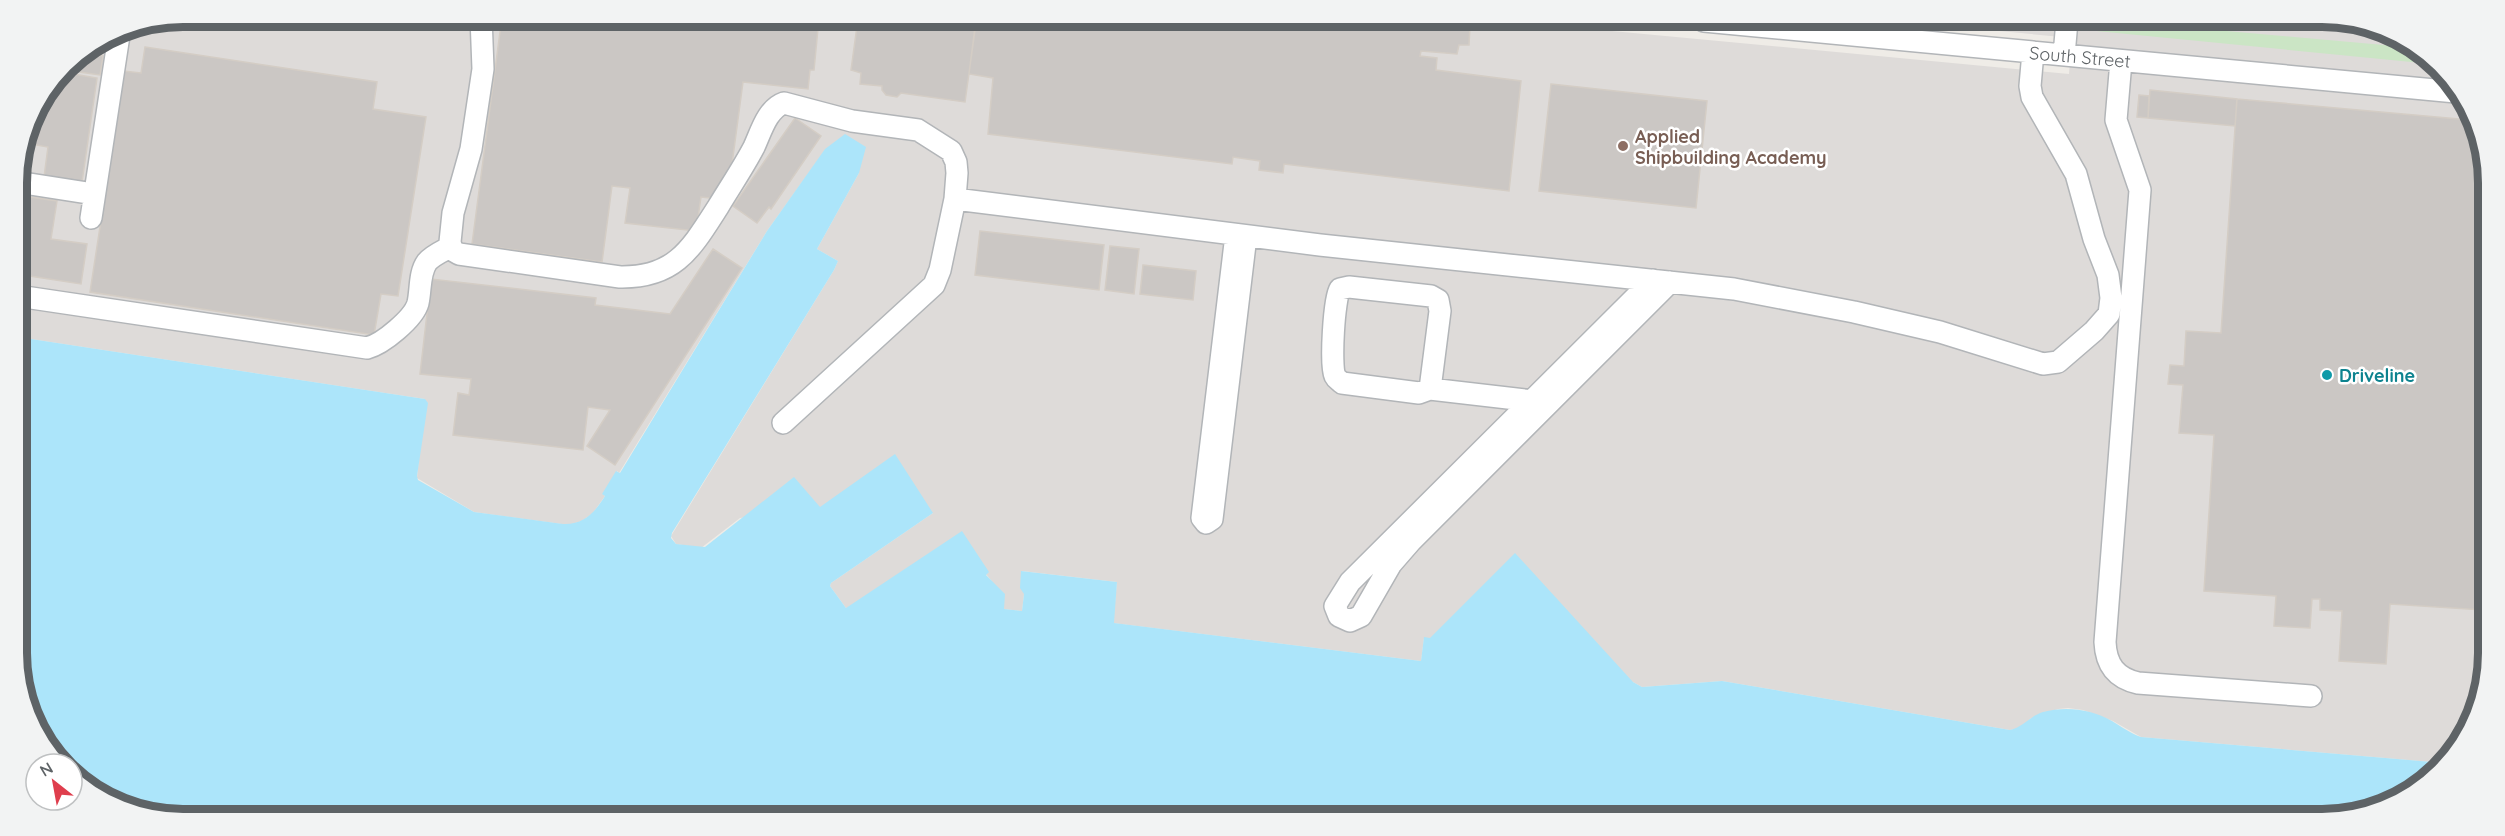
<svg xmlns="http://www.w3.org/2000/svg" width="2505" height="836" viewBox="0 0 2505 836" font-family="Quicksand,sans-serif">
  <rect width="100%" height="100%" fill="#efece7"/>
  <!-- industrial -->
  <path fill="#dedbd9" d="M183,17L1495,20L2069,74L2072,38L1894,21L2365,22L2447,73L2485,151L2483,696L2461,745L2444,763L2141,737L2113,721L2083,710L2068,708L2058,709L2030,719L2021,728L2010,730L1722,681L1642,687L1633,682L1430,638H1424L1421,661L1113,623L1117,582L1022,571L1024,594L1022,611L1003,609L1002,594L986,574L846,608L830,586L831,583L933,513L820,507L740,518L701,548L676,544L671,536L834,270L838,261L817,249L859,173L825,150L767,231L619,473L617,471L603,494L605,496L593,513L582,521L569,525L474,512L417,478L425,399L18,337L17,173L34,110L66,65L120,29Z"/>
  <!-- green -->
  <path fill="#cbe5c5" d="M2077,22H2126L2406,47L2432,64L2076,29Z"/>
  <!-- water -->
  <path fill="#ace5fa" d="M845,134L866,147L859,173L817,249L838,261L834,270L672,533L671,538L676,544L705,547L794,477L820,507L895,454L933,513L831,583L830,586L846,608L962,531L989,572L986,575L1005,594L1004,609L1022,611L1024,594L1020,588L1021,571L1117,582L1114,623L1421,661L1424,637L1430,638L1515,553L1633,682L1642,687L1722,681L2010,730C2023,727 2030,716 2043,712C2066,706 2091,709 2112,721C2122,727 2130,733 2141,737L2444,763L2423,785L2332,819L140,814L72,772V764L58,763L20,685L18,337L425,399L428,403L417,476L418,480L474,512L563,524C584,525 595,512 605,496L602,494L616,471L620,473L767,231L825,149Z"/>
  <!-- building -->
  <path fill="#cbc7c4" stroke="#d4cdc5" stroke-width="1.5" d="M502,17L819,18L814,70H810L808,89L743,82L732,164L719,199L701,197L696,231L625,223L630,188L612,186L602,262L472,244Z
    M869,18H936L976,23L965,102L901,93L897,97L886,95L882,90V86L860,84L861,73L851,70L858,19L869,21Z
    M936,18L976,19V23Z
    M976,19L1412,20L1470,25L1469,45H1459L1457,54L1421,51L1420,56L1437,58L1436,70L1521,81L1509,191L1284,164L1283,173L1259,170L1260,161L1233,157L1232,164L988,134L993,78L969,74Z
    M1985,21H2047V27Z
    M145,47L377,82L373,109L426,117L398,296L381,294L374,335L90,292L124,71L141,73Z
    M83,53L103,56L100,75L65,70L66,65Z
    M62,70V72L97,78L82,182L44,177L48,147L25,143L34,110Z
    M1551,84L1707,101L1696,208L1539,191Z
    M2150,90L2237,99L2235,126L2148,118Z
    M2139,95L2149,96L2148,118L2137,117Z
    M2237,99L2470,120L2485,151L2483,610L2390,604L2386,664L2339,661L2342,611L2320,610V599H2312L2310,628L2274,626L2276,596L2204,591L2214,435L2179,433L2183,385L2168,384L2170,365L2184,366L2186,331L2221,333Z
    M795,118L821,136L771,209L769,207L757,223L733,206Z
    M17,195L57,201L51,239L87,244L81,284L17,274Z
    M980,231L1104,245L1099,290L975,275Z
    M1110,246L1139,249L1134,294L1105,290Z
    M713,249L742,268L615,465L587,446L610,410L588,407L583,450L453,435L458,393L469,395L471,379L420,374L431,279L596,298L595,305L670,314Z
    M1143,265L1196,271L1193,300L1140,294Z"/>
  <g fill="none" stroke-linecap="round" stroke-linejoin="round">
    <!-- minor casing -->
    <g stroke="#b2b5b8" stroke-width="24">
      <path id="minor" d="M481,17L483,69L471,149L453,213L450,242L452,250L459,254L620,277C675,278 691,249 718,207C730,187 743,168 754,147C761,132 767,109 784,103L852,121L918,130L951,151L956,162L957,173L955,199L940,270L934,285L783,423
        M177,18L192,17
        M1704,21L2456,92
        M2064,55L2067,21
        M2121,61L2116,120L2140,190L2105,642C2106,665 2116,678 2138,683L2311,696
        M17,182L94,194
        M955,199L1320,245L1734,289L1854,312L1940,332L2043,364L2058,362L2094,331L2109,314L2111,298L2108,275L2094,239L2076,174L2032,97L2030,86L2033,52
        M91,218L120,29
        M1236,235L1202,518L1206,523L1212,519L1246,236
        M1653,280L1350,582L1335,606L1339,616L1350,621L1361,616L1391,564L1411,541L1670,282
        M18,296L367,348C383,344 414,318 418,303C421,290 419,273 427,262C433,255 443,251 450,247
        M1430,389L1440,311L1438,300L1431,296L1349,287L1340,289C1334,298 1330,366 1335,376C1337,380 1339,380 1342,383L1419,393L1430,389L1533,401"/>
    </g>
    <!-- minor -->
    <use href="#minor" stroke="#fff" stroke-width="21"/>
  </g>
  <!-- markers -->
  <circle fill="#8d6e63" stroke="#fff" stroke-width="2" cx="1623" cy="146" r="6"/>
  <circle fill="#0f9aa8" stroke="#fff" stroke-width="2" cx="2327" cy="375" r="6"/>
  <g text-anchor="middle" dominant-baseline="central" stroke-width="5" stroke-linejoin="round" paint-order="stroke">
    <!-- street labels -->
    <g font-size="18" fill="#5e6366" stroke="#fff">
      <text transform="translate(2080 57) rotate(5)">South Street</text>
    </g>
    <!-- education labels -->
    <g font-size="18" font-weight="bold" fill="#785e54" stroke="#fff" text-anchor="start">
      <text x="1635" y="136">Applied<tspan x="1635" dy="21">Shipbuilding Academy</tspan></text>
    </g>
    <!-- culture labels -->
    <g font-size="18" font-weight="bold" fill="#0d838f" stroke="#fff" text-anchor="start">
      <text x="2339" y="375">Driveline</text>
    </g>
  </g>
  <!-- crop -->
  <path d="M0 0H2505V836H0ZM183 27H2322A156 156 0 0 1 2478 183V653A156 156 0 0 1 2322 809H183A156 156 0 0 1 27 653V183A156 156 0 0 1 183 27Z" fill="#f2f3f3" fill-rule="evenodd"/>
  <path fill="none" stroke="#5e6366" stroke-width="8" d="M183 27H2322A156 156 0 0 1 2478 183V653A156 156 0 0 1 2322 809H183A156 156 0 0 1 27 653V183A156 156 0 0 1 183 27Z"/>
  <!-- north arrow -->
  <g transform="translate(54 782) rotate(329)"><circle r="28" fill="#ffffff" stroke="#bfc1c2" stroke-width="1.5"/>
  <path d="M0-4.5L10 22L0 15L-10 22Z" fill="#df3e4d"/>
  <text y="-9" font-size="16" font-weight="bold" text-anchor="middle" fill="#5e6366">N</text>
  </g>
</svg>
